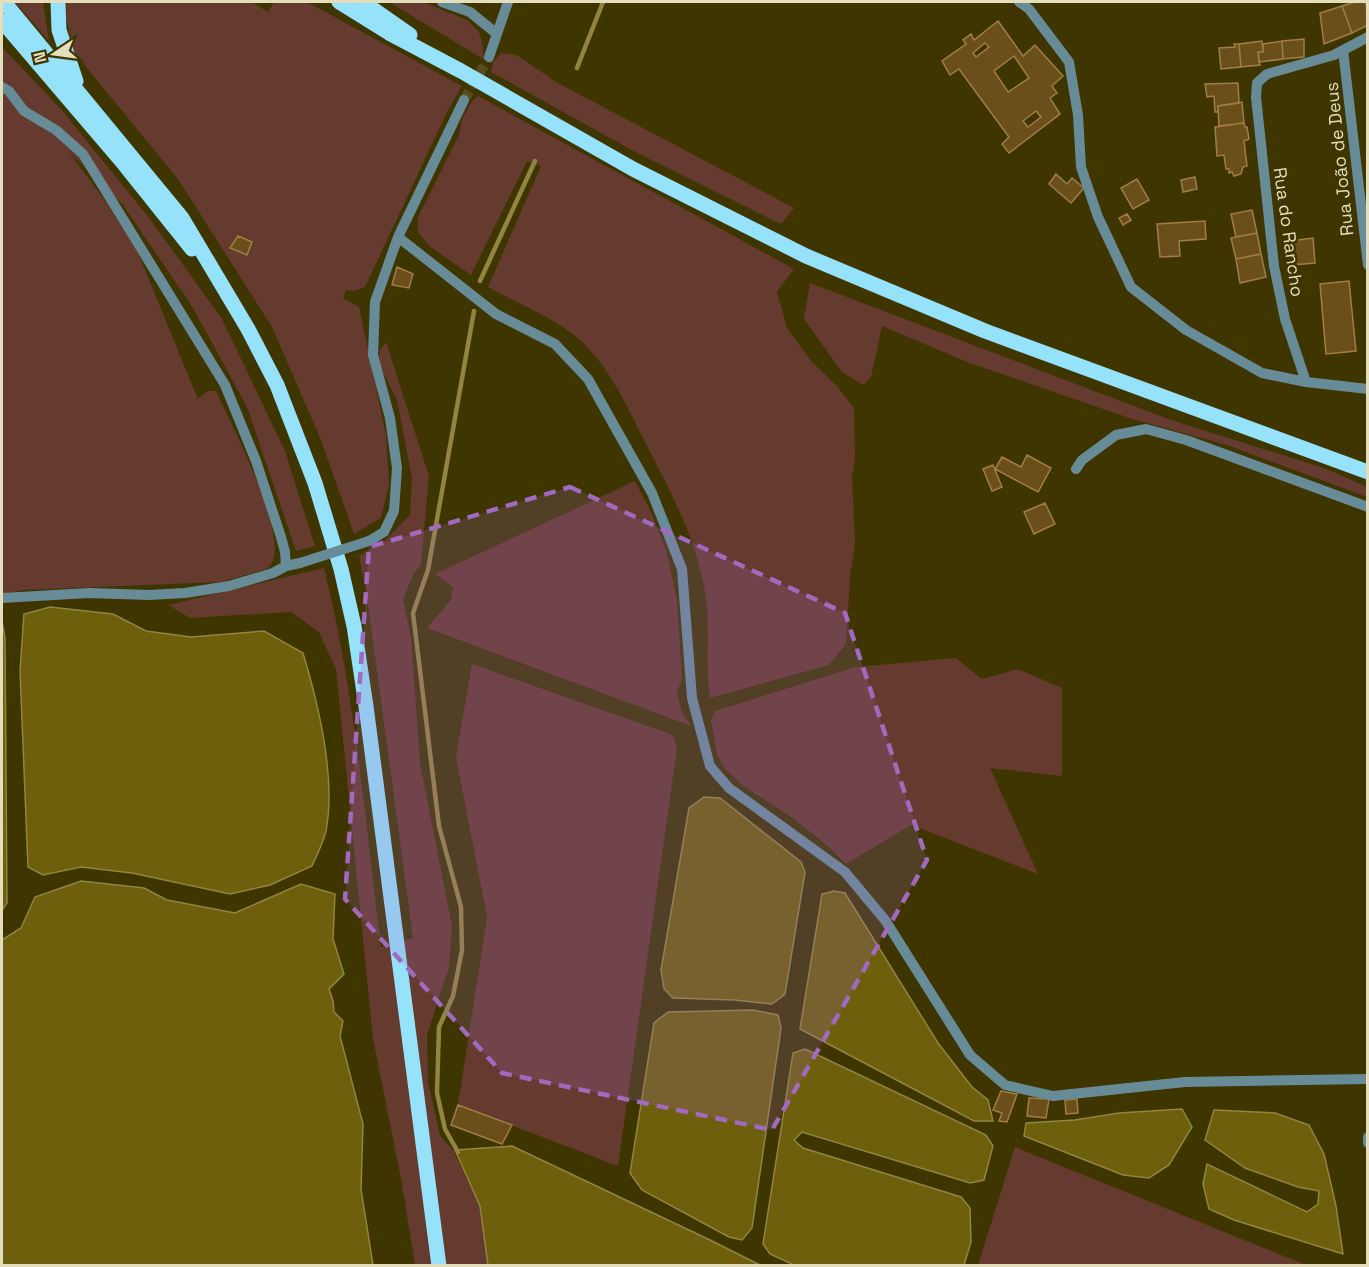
<svg xmlns="http://www.w3.org/2000/svg" width="1369" height="1267" viewBox="0 0 1369 1267" font-family="'Space Grotesk',sans-serif">
  <rect width="100%" height="100%" fill="#3e3500"/>
  <!-- green -->
  <path fill="#643b2e" d="M15,2H43L49,41Z
    M67,2H252L268,12L274,2H307L462,86L448,110L365,287L354,291L346,290L343,298L359,307L386,435L389,485L381,518L354,534L321,440L272,327L178,179L73,51L66,15Z
    M389,2H423L467,20L479,32L483,47V59Z
    M2,47L60,108L150,219L222,319L285,451L315,546L296,551L247,407L193,308L123,205L68,151L106,202L138,253L198,399L207,391H216C232,425 282,523 274,557C273,561 270,566 267,569L221,582L23,590L2,594Z
    M501,53L517,55L556,82L794,208L781,224L639,154L491,72L493,62Z
    M478,96L794,269L777,292L787,328L812,362L837,386L854,408L855,458L852,477L855,543L850,578L846,644L829,665L710,698C705,665 710,631 706,598C698,541 671,493 645,442C627,406 609,366 579,339C556,319 515,302 488,287L541,166L527,161L471,275L429,246L418,232V217L459,135L462,119L472,101Z
    M810,283L1171,420L1327,469L1367,487V497L1227,445L1132,419L967,362L882,326L871,377L863,385L842,372L804,319Z
    M386,342L429,476L421,565L413,575L403,600L411,637L420,763L452,926L449,967L427,1035L428,1083L440,1136L453,1150L473,1192L512,1146L710,1240L760,1265H415L401,1179L373,1039L336,669L319,632L291,612L190,618L168,605L324,568C355,692 365,820 381,947L413,938L367,597L359,556L386,539L410,515L412,478L397,400L379,364V351Z
    M635,481L652,514L666,550L677,600L682,679L677,692L682,712L691,726L427,628L451,600L453,587L435,574Z
    M956,658L982,679L1018,669L1062,688V776L990,768L1038,874L911,825L846,864L829,847L794,819L742,785L724,768L717,754L711,721L715,711L856,667Z
    M472,664L673,735L677,749L618,1166L458,1105L487,917L456,757Z
    M1015,1147L1306,1265H978Z"/>
  <!-- water -->
  <path fill="#6d5f0b" stroke="#918540" stroke-width="1.5" d="M50,607L113,614L146,631L191,637L264,631L303,653C318,703 336,779 326,831C323,843 317,855 312,866L270,885L230,894L132,873L81,867L43,875L28,867L20,671L24,614Z
    M2,621L5,638L7,903L2,910Z
    M704,797L720,798L801,862L805,872L785,994L772,1004L735,1000L673,998L664,989L661,970L689,808Z
    M81,881L144,888L167,900L235,913L301,884L335,894L333,939L344,974L329,989L333,1001L334,1012L343,1021L340,1036L363,1124L361,1189L373,1265H2V940L21,928L35,897Z
    M834,891L845,893L938,1043L972,1087L988,1100L993,1121H974L800,1029L822,894Z
    M753,1010L778,1015L781,1028L752,1228L742,1240L729,1237L642,1190L630,1173L654,1023L668,1012Z
    M805,1049L986,1135L993,1146L984,1180L970,1183L802,1132L794,1140L803,1148L961,1197L970,1208L971,1242L964,1265H794L770,1254L763,1244L793,1053Z
    M1182,1109L1192,1127L1169,1165L1149,1178L1123,1175L1024,1136L1026,1123L1075,1120L1119,1113Z
    M1214,1110L1275,1113L1309,1125L1324,1154L1336,1206L1343,1254L1234,1220L1209,1209L1203,1184L1207,1164L1307,1212L1318,1204L1319,1191L1298,1187L1245,1168L1205,1140Z
    M512,1146L710,1240L760,1265H488L480,1206L455,1150Z"/>
  <g fill="none" stroke-linecap="round" stroke-linejoin="round">
    <!-- stream -->
    <path stroke="#918540" stroke-width="4.5" d="M577,68L603,2
      M480,281L535,161
      M458,1152L445,1129L437,1093L439,1027L453,996L462,950L461,907L439,826L413,613L428,570L474,311"/>
  </g>
  <!-- building -->
  <path fill="#6b4f1b" stroke="#a17e43" stroke-width="1.5" fill-rule="evenodd" d="M1355,2H1366L1368,25L1352,33L1342,6Z
    M1342,6L1352,33L1324,44L1320,13Z
    M998,21L1023,56L1035,45L1063,76L1052,86L1057,93L1050,98L1060,114L1009,153L1002,144L1009,137L959,69L950,75L942,61L966,44L963,40L971,34L974,40ZM985,43L989,47L976,57L973,53ZM1014,56L1029,78L1008,92L994,71ZM1036,111L1041,117L1028,127L1023,121Z
    M1304,39V57L1283,59L1282,41Z
    M1262,41L1263,52H1258L1260,65L1241,67L1239,44Z
    M1282,41L1283,59L1259,62L1258,52H1263V44Z
    M1234,44H1239L1241,67L1221,69L1219,48L1235,47Z
    M1238,83L1239,103L1218,106V112H1215L1214,96L1207,97L1205,84Z
    M1242,102L1244,123L1219,126L1218,106Z
    M1244,123L1245,127H1247L1249,139L1244,141L1247,166L1243,167L1241,174L1234,176L1232,172L1229,173V169H1226L1224,155L1217,156L1215,127Z
    M1056,174L1067,184L1072,178L1084,188L1071,203L1049,184Z
    M1195,177L1197,189L1183,192L1181,180Z
    M1137,179L1149,200L1133,209L1121,188Z
    M1252,210L1257,233L1236,237L1231,214Z
    M1127,214L1131,220L1123,225L1119,218Z
    M1205,221L1206,239L1179,241L1180,256L1160,257L1157,224Z
    M1257,233L1261,254L1236,259L1231,238Z
    M238,236L252,242L247,255L230,248Z
    M1313,238L1315,263L1292,265L1290,241Z
    M1261,254L1266,277L1240,283L1236,259Z
    M397,267L413,274L409,288L392,285Z
    M1349,281L1356,351L1326,354L1320,284Z
    M1027,455L1051,468L1038,492L995,469L1002,457L1021,467Z
    M993,465L1002,487L992,491L983,469Z
    M1045,503L1055,524L1034,534L1024,512Z
    M1001,1091L1017,1094L1007,1122L999,1121L1002,1113L993,1110Z
    M1029,1098L1049,1099L1046,1118L1027,1116Z
    M1077,1099L1078,1113L1066,1114L1065,1100Z
    M458,1105L512,1125L502,1144L451,1125Z"/>
  <g fill="none" stroke-linecap="round" stroke-linejoin="round">
    <!-- minor-tunnel -->
    <path stroke="#574e1c" stroke-width="10" stroke-dasharray="10 5" stroke-linecap="butt" d="M464,100L489,57"/>
    <!-- minor -->
    <path stroke="#688c97" stroke-width="10" d="M442,2L470,12L497,34
      M1019,2L1029,9L1069,62L1078,115L1081,167L1098,217L1131,287L1186,330L1262,373L1306,382L1368,389
      M1343,50L1368,265
      M489,57L508,2
      M2,87L9,91L24,111L56,130L83,154L225,385L256,461L281,537L285,552L286,566
      M398,237L496,314L555,344L588,379L652,493L682,569L692,698L710,766L729,788L845,872L885,920L970,1055L1005,1085L1053,1096L1185,1082L1368,1079
      M1306,382L1285,319L1274,266L1256,97L1257,83L1267,74L1334,55L1368,37
      M1076,469L1082,460L1116,435L1146,429L1186,440L1368,507
      M369,541L384,532L394,511L397,468L390,418L373,355L375,302L398,237L464,100
      M2,598L89,593L149,595L185,593L229,586L273,573L286,566L300,563
      M1368,1137V1143"/>
    <!-- primary -->
    <path stroke="#95e2fa" stroke-width="15" d="M4,2L182,218L248,329L277,385L315,483L341,569L354,626L366,706L439,1266
      M58,2L59,30L76,81
      M339,2L389,33L461,71L633,169L806,256L985,331L1368,472
      M363,2L410,35
      M2,21L124,164L192,249"/>
    <!-- minor-bridge -->
    <path stroke="#688c97" stroke-width="10" d="M300,563L369,541"/>
  </g>
  <!-- marked area -->
  <path fill="#a06abe" fill-opacity="0.2" stroke="#a06abe" stroke-width="4.5" stroke-dasharray="12 8" stroke-linejoin="round" d="M570,487L845,613L927,860L772,1130L502,1073L345,899L369,547Z"/>
  <g text-anchor="middle" dominant-baseline="central" stroke-width="5" stroke-linejoin="round" paint-order="stroke">
    <!-- street labels -->
    <g font-size="18" fill="#e4debd" stroke="#3e3500">
      <text transform="translate(1339 159) rotate(-96)">Rua João de Deus</text>
      <text transform="translate(1289 232) rotate(82)">Rua do Rancho</text>
    </g>
  </g>
  <!-- border -->
  <rect width="1369" height="1267" fill="none" stroke="#e4debd" stroke-width="6"/>
  <!-- north arrow -->
  <g transform="translate(54 54) rotate(257)" stroke="#3e3500" stroke-width="4.5" paint-order="stroke">
  <path d="M0-4.5L10 22L0 15L-10 22Z" fill="#e4debd"/>
  <text y="-9" font-size="16" font-weight="bold" text-anchor="middle" fill="#e4debd">N</text>
  </g>
</svg>
